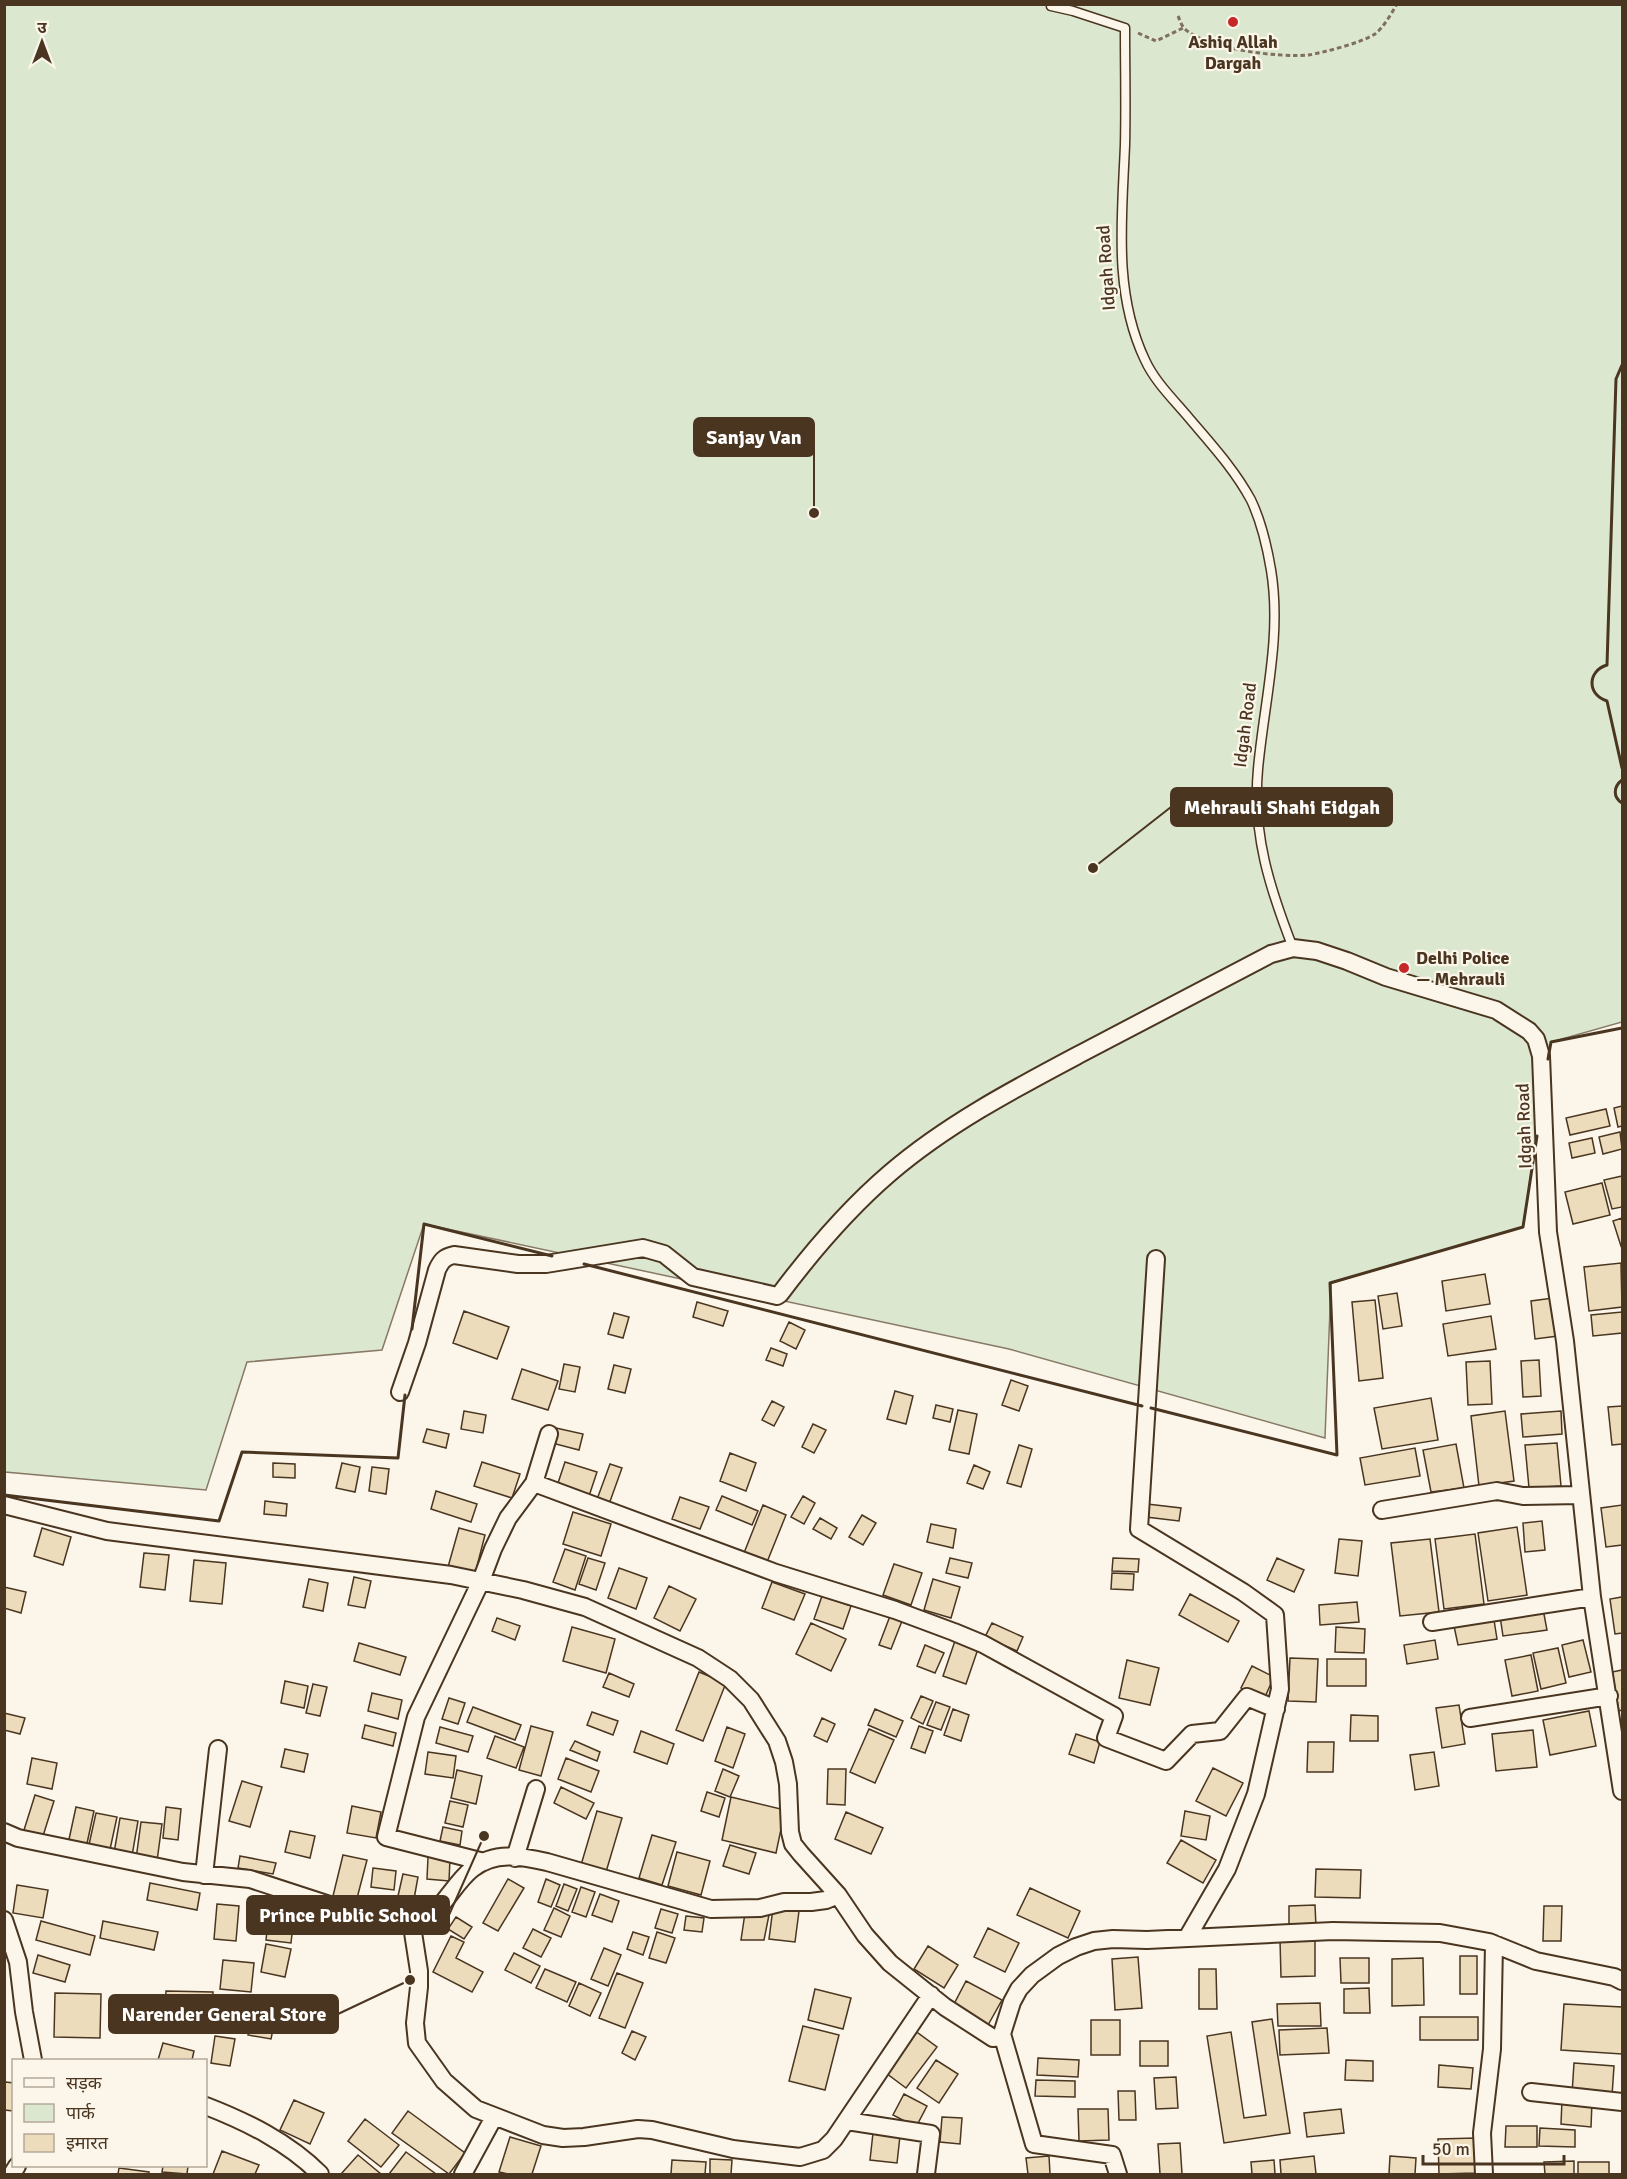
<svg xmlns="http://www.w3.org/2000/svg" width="1627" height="2179" viewBox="0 0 1627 2179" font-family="Signika,'Noto Sans Devanagari',sans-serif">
  <rect width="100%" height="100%" fill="#fbf6e9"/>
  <!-- green -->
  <path fill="#dce7d0" stroke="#887966" stroke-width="1.5" d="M4,5H1622V1022L1551,1042L1523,1227L1331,1283L1325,1438L1009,1349L424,1224L382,1350L247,1362L206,1490L5,1472Z"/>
  <!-- building -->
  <path fill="#ecdcbc" stroke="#4a3520" stroke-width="1.5" d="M1622,1106V1126L1618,1127L1614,1108Z
    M1606,1109L1610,1126L1570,1135L1566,1118Z
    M1620,1132L1622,1149L1603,1154L1599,1137Z
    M1592,1138L1595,1153L1572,1158L1569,1143Z
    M1622,1176V1207L1612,1209L1604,1180Z
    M1602,1183L1610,1215L1573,1224L1565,1192Z
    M1622,1218V1245L1621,1246L1613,1221Z
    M1621,1263L1622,1307L1589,1311L1584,1267Z
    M1485,1274L1490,1304L1446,1311L1442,1281Z
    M1397,1293L1402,1326L1383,1329L1378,1296Z
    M1553,1298L1558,1336L1535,1339L1531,1301Z
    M1375,1300L1383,1378L1359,1381L1352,1302Z
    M697,1302L728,1311L723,1326L693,1317Z
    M464,1311L509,1327L497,1359L453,1343Z
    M1622,1312V1333L1593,1336L1591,1315Z
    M614,1313L629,1317L623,1338L608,1334Z
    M1491,1316L1496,1349L1448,1356L1443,1324Z
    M789,1322L805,1330L796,1349L780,1341Z
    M771,1348L787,1354L783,1366L766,1360Z
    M1539,1360L1541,1396L1523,1397L1521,1361Z
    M1490,1361L1492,1404L1468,1405L1466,1362Z
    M564,1364L580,1367L575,1392L559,1389Z
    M614,1365L631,1369L625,1393L608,1389Z
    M522,1369L558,1381L548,1410L512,1399Z
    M1011,1380L1028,1386L1019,1411L1002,1405Z
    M895,1391L913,1396L906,1424L887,1419Z
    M1431,1398L1438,1440L1382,1449L1374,1408Z
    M772,1401L784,1407L774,1426L762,1420Z
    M936,1405L953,1409L950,1422L933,1418Z
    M1622,1406V1444L1612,1445L1608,1407Z
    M958,1410L977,1414L969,1454L949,1450Z
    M464,1411L486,1415L483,1433L461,1429Z
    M1505,1411L1514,1481L1479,1486L1471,1416Z
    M1561,1411L1562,1434L1523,1437L1521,1414Z
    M813,1424L826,1430L814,1453L802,1447Z
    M556,1428L583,1434L579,1450L552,1443Z
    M427,1429L449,1434L446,1448L423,1442Z
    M1557,1443L1561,1486L1529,1488L1525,1445Z
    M1456,1444L1464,1488L1431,1492L1423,1450Z
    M1019,1445L1032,1449L1021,1487L1007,1483Z
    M1415,1448L1420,1476L1365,1485L1360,1458Z
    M730,1453L756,1463L746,1491L720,1481Z
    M482,1462L520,1474L512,1498L474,1486Z
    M565,1462L597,1472L589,1496L557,1486Z
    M273,1463L295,1464V1478L273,1477Z
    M342,1463L360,1467L355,1492L336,1488Z
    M610,1464L622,1468L608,1507L596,1502Z
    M974,1465L990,1472L983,1489L967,1483Z
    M372,1467L389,1469L386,1494L369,1491Z
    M436,1491L477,1504L471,1522L431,1509Z
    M722,1496L758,1511L752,1525L716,1510Z
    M803,1496L815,1503L804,1524L791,1517Z
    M680,1497L709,1507L700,1529L672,1519Z
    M265,1501L287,1504L286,1516L264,1514Z
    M1147,1504L1181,1508L1179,1521L1146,1517Z
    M763,1505L786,1515L765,1567L742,1558Z
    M1622,1505V1545L1606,1547L1601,1508Z
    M573,1512L611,1524L601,1556L563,1544Z
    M862,1515L876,1523L863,1545L849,1537Z
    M820,1518L837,1528L831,1539L813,1529Z
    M1542,1521L1545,1550L1525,1552L1523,1523Z
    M931,1524L956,1529L953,1548L927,1542Z
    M1517,1527L1527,1595L1488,1601L1478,1533Z
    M42,1528L71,1537L63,1565L34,1556Z
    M459,1528L485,1535L475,1574L448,1567Z
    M1475,1534L1484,1604L1444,1609L1435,1539Z
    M1339,1539L1362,1541L1358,1576L1335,1573Z
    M1430,1539L1439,1612L1400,1616L1391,1543Z
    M565,1549L586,1556L575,1590L553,1582Z
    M144,1553L169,1555L165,1590L140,1587Z
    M588,1558L605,1563L596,1590L579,1584Z
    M950,1558L972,1563L968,1578L946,1573Z
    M1113,1558L1139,1559L1138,1572L1112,1571Z
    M1277,1558L1304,1570L1294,1592L1267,1580Z
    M194,1560L226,1563L222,1604L190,1601Z
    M894,1564L922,1573L911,1605L883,1595Z
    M619,1568L647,1578L636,1609L608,1598Z
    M1112,1573L1134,1574L1133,1590L1111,1589Z
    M354,1577L371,1581L365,1608L348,1605Z
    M309,1579L328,1583L323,1611L303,1607Z
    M933,1579L960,1587L951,1618L924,1610Z
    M772,1582L805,1594L794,1620L762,1608Z
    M669,1586L696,1599L680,1631L654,1618Z
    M4,1587L26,1592L21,1613L4,1608Z
    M1190,1594L1239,1621L1228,1642L1179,1615Z
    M822,1596L851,1606L843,1629L814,1619Z
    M1622,1597V1633L1615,1634L1610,1599Z
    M1357,1602L1359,1622L1320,1625L1319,1605Z
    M1543,1609L1547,1630L1503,1636L1500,1616Z
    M890,1616L902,1621L891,1649L879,1645Z
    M497,1618L520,1626L515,1640L492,1631Z
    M1494,1620L1497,1639L1458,1645L1454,1626Z
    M811,1623L846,1639L831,1671L796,1654Z
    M992,1623L1023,1637L1017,1651L985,1637Z
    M572,1627L615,1639L606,1673L563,1661Z
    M1336,1627L1365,1629L1364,1653L1335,1652Z
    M956,1638L979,1646L966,1684L943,1676Z
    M1435,1640L1438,1659L1407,1664L1404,1645Z
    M1583,1640L1591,1672L1569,1677L1562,1645Z
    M359,1643L406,1657L400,1675L354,1661Z
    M925,1645L944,1653L935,1673L917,1666Z
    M1558,1648L1566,1683L1541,1689L1533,1653Z
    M1531,1655L1538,1691L1512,1696L1505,1660Z
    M1290,1658L1318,1659L1316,1702L1288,1701Z
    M1327,1659H1366V1686H1327Z
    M1127,1660L1159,1668L1150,1705L1119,1698Z
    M1252,1666L1274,1677L1264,1699L1241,1688Z
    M1622,1670V1710L1619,1711L1612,1672Z
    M699,1672L726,1683L703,1741L676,1730Z
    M609,1673L634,1684L629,1697L603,1687Z
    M285,1681L308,1686L304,1708L281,1703Z
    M313,1684L327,1687L320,1716L306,1713Z
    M372,1693L402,1700L398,1719L368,1711Z
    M921,1696L933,1701L923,1724L911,1718Z
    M449,1698L465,1703L458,1724L442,1719Z
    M936,1702L950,1707L941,1730L927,1725Z
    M1459,1705L1465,1744L1442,1748L1436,1708Z
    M473,1707L521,1725L515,1740L467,1722Z
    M875,1709L903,1721L896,1737L868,1725Z
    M953,1709L969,1715L961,1741L944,1735Z
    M1589,1711L1596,1746L1550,1755L1543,1720Z
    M592,1712L618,1721L613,1735L587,1725Z
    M4,1713L25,1718L20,1734L4,1730Z
    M1351,1715L1378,1716V1741H1350Z
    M822,1718L835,1724L827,1742L814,1736Z
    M365,1725L396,1733L393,1746L362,1738Z
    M531,1726L553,1732L541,1776L519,1770Z
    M919,1726L933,1731L925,1753L911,1748Z
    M440,1727L473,1736L468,1752L436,1743Z
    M727,1727L745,1734L733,1768L715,1761Z
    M869,1729L894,1740L875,1783L850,1772Z
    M1533,1730L1537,1767L1496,1771L1492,1734Z
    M641,1731L674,1744L667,1764L634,1752Z
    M1076,1734L1100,1742L1094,1763L1069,1754Z
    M495,1736L524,1747L516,1768L487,1758Z
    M575,1741L600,1752L597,1761L570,1750Z
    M1308,1742H1334L1333,1772H1307Z
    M285,1749L308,1754L304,1772L281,1767Z
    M428,1752L456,1756L453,1778L425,1774Z
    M1434,1752L1439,1786L1415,1790L1410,1755Z
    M32,1758L57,1763L52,1789L27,1784Z
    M566,1758L599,1771L591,1792L558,1779Z
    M1213,1768L1243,1783L1226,1816L1196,1801Z
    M723,1769L739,1776L730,1797L715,1791Z
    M828,1769H846L845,1805L827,1804Z
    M457,1770L482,1776L476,1804L451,1798Z
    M242,1781L262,1787L250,1827L229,1821Z
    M561,1787L594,1803L586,1819L554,1803Z
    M707,1792L725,1798L719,1817L701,1811Z
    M35,1795L54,1801L43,1836L24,1830Z
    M731,1797L785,1810L776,1853L722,1840Z
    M450,1801L468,1805L463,1827L445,1823Z
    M352,1806L381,1812L376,1838L347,1833Z
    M76,1807L94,1811L86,1848L68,1844Z
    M166,1807L181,1809L178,1840L163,1838Z
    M597,1811L622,1818L606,1872L581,1865Z
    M1185,1811L1210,1816L1206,1840L1181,1836Z
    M846,1812L883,1828L871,1854L835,1839Z
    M96,1813L117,1817L109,1854L88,1849Z
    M120,1818L138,1821L132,1856L114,1853Z
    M141,1822L162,1824L157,1861L136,1859Z
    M443,1827L462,1831L460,1845L440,1841Z
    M290,1831L315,1836L310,1858L285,1852Z
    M652,1835L676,1842L662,1885L639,1878Z
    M1181,1840L1216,1860L1203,1883L1167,1863Z
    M730,1845L756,1853L749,1874L723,1866Z
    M677,1852L710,1861L701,1895L668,1886Z
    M343,1855L367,1860L356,1902L333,1896Z
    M240,1856L276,1863L273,1874L238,1868Z
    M428,1857L450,1859L449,1881L427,1879Z
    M373,1868L396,1871L394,1890L371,1887Z
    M1316,1869L1361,1870L1360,1898L1315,1897Z
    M403,1874L418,1877L414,1899L398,1896Z
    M508,1879L524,1888L498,1931L483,1923Z
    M546,1879L560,1885L551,1907L538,1902Z
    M150,1883L200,1893L197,1910L147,1900Z
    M564,1884L577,1889L568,1911L556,1906Z
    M17,1885L48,1890L43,1918L13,1913Z
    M581,1887L595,1892L586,1917L572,1912Z
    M1030,1888L1080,1911L1068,1938L1017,1915Z
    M600,1894L619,1901L612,1922L592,1915Z
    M217,1904L239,1906L236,1941L214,1939Z
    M1315,1905L1316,1927H1289V1906Z
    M1544,1906H1562L1561,1941H1543Z
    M554,1908L570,1916L561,1937L544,1930Z
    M773,1908L799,1911L795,1942L769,1939Z
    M661,1909L678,1914L672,1933L655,1928Z
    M269,1913L294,1916L291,1943L266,1940Z
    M745,1913L769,1915L764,1940H741Z
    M686,1916L704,1918L702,1932L684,1930Z
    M456,1917L472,1927L464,1939L448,1929Z
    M41,1921L95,1936L90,1955L36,1940Z
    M103,1921L158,1932L154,1950L100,1938Z
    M988,1928L1019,1943L1005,1972L974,1957Z
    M533,1929L551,1938L541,1957L523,1948Z
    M633,1932L649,1937L643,1955L627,1949Z
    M657,1932L675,1938L666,1963L649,1958Z
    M451,1936L464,1942L456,1958L483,1972L472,1992L433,1972Z
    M1315,1939V1976L1281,1977L1280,1940Z
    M266,1944L291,1949L285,1977L261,1972Z
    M928,1946L958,1965L944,1988L914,1969Z
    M604,1948L621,1955L608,1986L591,1979Z
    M514,1953L540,1966L531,1983L505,1970Z
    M38,1955L70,1965L65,1982L33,1973Z
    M1460,1956H1477V1994H1460Z
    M1138,1957L1142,2008L1115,2010L1112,1959Z
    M1340,1958H1369V1983H1341Z
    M1423,1958L1424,2005L1392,2006V1959Z
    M223,1960L254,1963L251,1992L220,1989Z
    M545,1969L576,1982L567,2002L536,1988Z
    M1199,1969H1216L1217,2009H1199Z
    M617,1973L643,1983L625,2028L599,2018Z
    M966,1981L1002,2000L988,2025L953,2006Z
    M579,1983L601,1993L590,2016L569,2006Z
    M1369,1988L1370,2013H1344V1989Z
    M815,1989L851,1998L843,2029L808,2020Z
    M166,1991L213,1992L211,2032L164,2030Z
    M55,1993L101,1994L100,2038L54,2037Z
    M1320,2003L1321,2026H1278L1277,2004Z
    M1564,2004L1622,2007V2054L1561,2050Z
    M252,2016L275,2020L271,2039L248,2035Z
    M1420,2017H1478V2040H1420Z
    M1272,2019L1290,2133L1224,2143L1207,2036L1231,2032L1244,2118L1266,2115L1252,2022Z
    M1091,2020H1120V2055H1091Z
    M803,2026L839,2035L825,2090L789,2081Z
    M1327,2028L1329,2053L1280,2055L1279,2030Z
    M914,2030L937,2047L906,2088L882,2070Z
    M632,2031L646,2037L635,2060L622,2053Z
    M215,2036L235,2039L230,2066L211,2063Z
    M1140,2041H1168V2066H1140Z
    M163,2043L194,2051L192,2060H158Z
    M1038,2058L1079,2060L1078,2077L1037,2075Z
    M936,2060L958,2074L939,2103L917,2088Z
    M1346,2060L1373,2061V2081L1345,2080Z
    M1574,2063L1614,2066L1612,2096L1572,2094Z
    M1439,2065L1473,2068L1471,2089L1438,2087Z
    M1176,2077L1178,2108L1156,2109L1154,2078Z
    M1036,2080L1075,2081V2097L1035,2096Z
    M5,2082L14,2083V2111L4,2110Z
    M1118,2091H1135L1136,2120H1119Z
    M904,2094L927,2106L916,2127L893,2115Z
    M294,2100L324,2113L310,2144L280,2130Z
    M1562,2100L1592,2102L1591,2127L1561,2124Z
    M1078,2109H1108L1109,2140L1079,2141Z
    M1341,2109L1344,2133L1307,2137L1304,2113Z
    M408,2111L465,2153L449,2174L392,2133Z
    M942,2117L962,2118L960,2144L940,2142Z
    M365,2119L399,2145L381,2167L348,2141Z
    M1506,2126H1537V2147H1505Z
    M1540,2128L1575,2130V2147L1539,2146Z
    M873,2133L900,2136L897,2163L870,2160Z
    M510,2137L541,2146L532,2174H508L499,2172Z
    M1476,2138V2173L1439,2174L1438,2139Z
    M1180,2143L1182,2174H1160L1158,2144Z
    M222,2151L259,2165L255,2174H213Z
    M406,2152L436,2174H389Z
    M358,2155L381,2174H341Z
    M1049,2156L1050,2174H1028L1026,2158Z
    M1314,2156L1316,2174H1281L1280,2160Z
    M1390,2156L1416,2158L1415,2174H1389Z
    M710,2159L732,2160L731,2174H710Z
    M672,2160L706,2162L705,2174H671Z
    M1274,2160L1275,2174H1252L1251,2162Z
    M1574,2161V2174H1545L1544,2162Z
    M1578,2162H1609V2174H1578Z
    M163,2166H188L187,2174L162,2172Z
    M119,2168L149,2172V2174H118Z"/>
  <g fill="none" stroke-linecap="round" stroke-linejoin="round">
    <!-- service casing -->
    <g stroke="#4a3520" stroke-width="11">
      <path id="service" d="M1051,4V6L1073,11L1125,28C1125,67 1126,106 1125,145C1122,218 1113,293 1145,360C1155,382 1174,400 1189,418C1211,444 1235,470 1251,500C1261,521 1267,546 1271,570C1282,636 1264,703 1258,769C1252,834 1270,889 1293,948"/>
    </g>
    <!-- minor casing -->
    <g stroke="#4a3520" stroke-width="20">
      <path id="minor" d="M1156,1259L1139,1529L1243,1592L1275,1615L1280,1689L1256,1794L1227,1869L1187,1938
        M400,1392L417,1343L437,1270C441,1261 444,1257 454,1255L518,1264H546L643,1248L664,1254L693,1277L777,1296L780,1294C813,1250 848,1209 890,1173C947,1124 1016,1088 1082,1053C1145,1020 1208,987 1271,954L1293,948L1317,951L1347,961L1386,977L1496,1010L1529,1031L1536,1039L1541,1056L1548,1232L1565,1341L1592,1597L1622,1791
        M549,1434L534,1483L776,1573L895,1610L954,1632L983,1644L1114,1716L1106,1738L1166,1761L1192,1734L1220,1731L1247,1697L1276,1709
        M4,1505L107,1531L451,1575L523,1590L585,1607L698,1658L730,1679L751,1700L777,1741L784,1762L788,1784L790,1832L793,1844L801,1854L838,1895L865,1935L890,1963L945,2007L993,2038L1001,2037L1012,2002L1019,1989L1032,1975L1058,1956L1076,1947L1094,1941L1113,1939L1147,1940L1333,1931L1440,1933L1489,1942L1536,1961L1614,1977L1622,1981
        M1382,1510L1497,1491L1523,1496L1580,1495
        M1432,1622L1592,1597
        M1470,1718L1609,1696
        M4,1832L18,1838L183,1872L250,1879L342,1909L412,1926C422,1924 427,1918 435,1911C448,1899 458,1880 472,1869C494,1851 521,1856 547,1862L711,1909L760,1908L784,1902H811L826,1900L838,1895
        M515,1858L536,1789
        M484,1862L386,1837L416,1717L481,1581L493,1549L508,1518L534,1483
        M204,1875L218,1749
        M4,1920L18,1962L24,2012L33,2060
        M412,1926L419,1971V1987L415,2023L417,2043L444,2081L476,2109L543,2135L563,2138L584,2137L638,2129L652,2130L733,2149L800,2157L823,2150L834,2139L931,1995
        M1002,2034L1034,2144L1112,2155L1118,2174
        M1531,2092L1622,2102
        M206,2106C247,2122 288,2142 320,2174
        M847,2121L931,2134L926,2174
        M12,2174L17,2166
        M463,2174L494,2117
        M1484,2174L1482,2133L1492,2049L1494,1944"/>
    </g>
    <!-- path -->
    <path stroke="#7f6f5c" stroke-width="3" stroke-dasharray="4.5 3" stroke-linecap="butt" d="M1178,16C1180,20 1181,25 1184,28C1204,49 1281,58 1309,55C1325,52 1361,43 1375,34C1384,27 1391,14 1397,4
      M1138,33L1156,41L1183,28"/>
    <!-- service -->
    <use href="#service" stroke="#fbf6e9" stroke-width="8"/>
    <!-- minor -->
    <use href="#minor" stroke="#fbf6e9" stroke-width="16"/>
    <!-- wall -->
    <path stroke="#4a3520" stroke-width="3" d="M1622,365L1616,379L1607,665C1587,671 1587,695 1607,701L1622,768
      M1622,780C1613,787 1613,797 1622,803
      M1548,1059L1551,1042L1622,1028
      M584,1264L1142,1406
      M412,1329L424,1224L552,1256
      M1151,1408L1337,1455L1330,1283L1523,1227L1537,1136
      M4,1495L219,1521L242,1452L398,1458L405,1395"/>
  </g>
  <!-- markers -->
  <g fill="#c62828" stroke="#fbf6e9" stroke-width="2">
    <circle cx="1233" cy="22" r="6"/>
    <circle cx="1404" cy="968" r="6"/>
  </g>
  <g text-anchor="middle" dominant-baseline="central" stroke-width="4.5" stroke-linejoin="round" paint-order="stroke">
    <!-- poi labels -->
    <g font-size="18" font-weight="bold" fill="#4a3520" stroke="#fbf6e9">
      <text x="1233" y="42">Ashiq Allah<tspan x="1233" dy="21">Dargah</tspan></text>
      <text x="1416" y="958" text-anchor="start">Delhi Police<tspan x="1416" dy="21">— Mehrauli</tspan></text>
    </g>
    <!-- street labels -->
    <g font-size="18" fill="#4a3520" stroke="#fbf6e9">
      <text transform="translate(1106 268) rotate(-94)">Idgah Road</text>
      <text transform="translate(1245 725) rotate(-83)">Idgah Road</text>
      <text transform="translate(1524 1126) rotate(-92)">Idgah Road</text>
    </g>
  </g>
  <!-- callouts -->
  <path fill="none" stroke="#4a3520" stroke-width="2" d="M814 513L814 437M1093 868L1171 807M484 1836L449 1915M410 1980L338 2014"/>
  <g fill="#4a3520" stroke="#fbf6e9" stroke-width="2">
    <circle cx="814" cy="513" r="6"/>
    <circle cx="1093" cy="868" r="6"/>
    <circle cx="484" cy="1836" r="6"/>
    <circle cx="410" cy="1980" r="6"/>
  </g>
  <g fill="#4a3520" stroke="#4a3520" stroke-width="2">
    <rect x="694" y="418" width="120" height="38" rx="6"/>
    <rect x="1171" y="788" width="221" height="38" rx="6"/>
    <rect x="247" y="1896" width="202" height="38" rx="6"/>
    <rect x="109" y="1995" width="229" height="38" rx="6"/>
  </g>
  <g font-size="20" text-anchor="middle" font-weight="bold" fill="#fff">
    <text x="754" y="444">Sanjay Van</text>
    <text x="1282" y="814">Mehrauli Shahi Eidgah</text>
    <text x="348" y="1922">Prince Public School</text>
    <text x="224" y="2021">Narender General Store</text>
  </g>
  <!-- border -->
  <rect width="1627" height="2179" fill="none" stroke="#4a3520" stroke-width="12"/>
  <!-- legend -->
  <rect x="12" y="2059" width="195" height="108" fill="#fbf6e9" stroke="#b4a999" stroke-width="1.5"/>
  <rect x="24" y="2078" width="30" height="9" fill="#fbf6e9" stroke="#b4a999" stroke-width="1.5"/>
  <text x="66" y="2089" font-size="18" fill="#4a3520">सड़क</text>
  <rect x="24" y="2104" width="30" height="18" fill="#dce7d0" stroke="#b4a999" stroke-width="1.5"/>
  <text x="66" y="2119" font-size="18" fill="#4a3520">पार्क</text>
  <rect x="24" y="2134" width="30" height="18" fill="#ecdcbc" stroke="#b4a999" stroke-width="1.5"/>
  <text x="66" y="2149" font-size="18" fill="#4a3520">इमारत</text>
  <!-- north arrow -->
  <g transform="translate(42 42)" stroke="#fbf6e9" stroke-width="4.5" paint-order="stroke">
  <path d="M0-4.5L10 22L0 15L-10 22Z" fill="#4a3520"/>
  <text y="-9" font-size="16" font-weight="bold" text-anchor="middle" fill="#4a3520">उ</text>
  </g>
  <!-- scale -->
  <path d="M1423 2155v9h141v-9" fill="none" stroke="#4a3520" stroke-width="3"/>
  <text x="1432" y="2155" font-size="18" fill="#4a3520" stroke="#fbf6e9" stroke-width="4.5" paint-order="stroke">50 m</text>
</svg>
